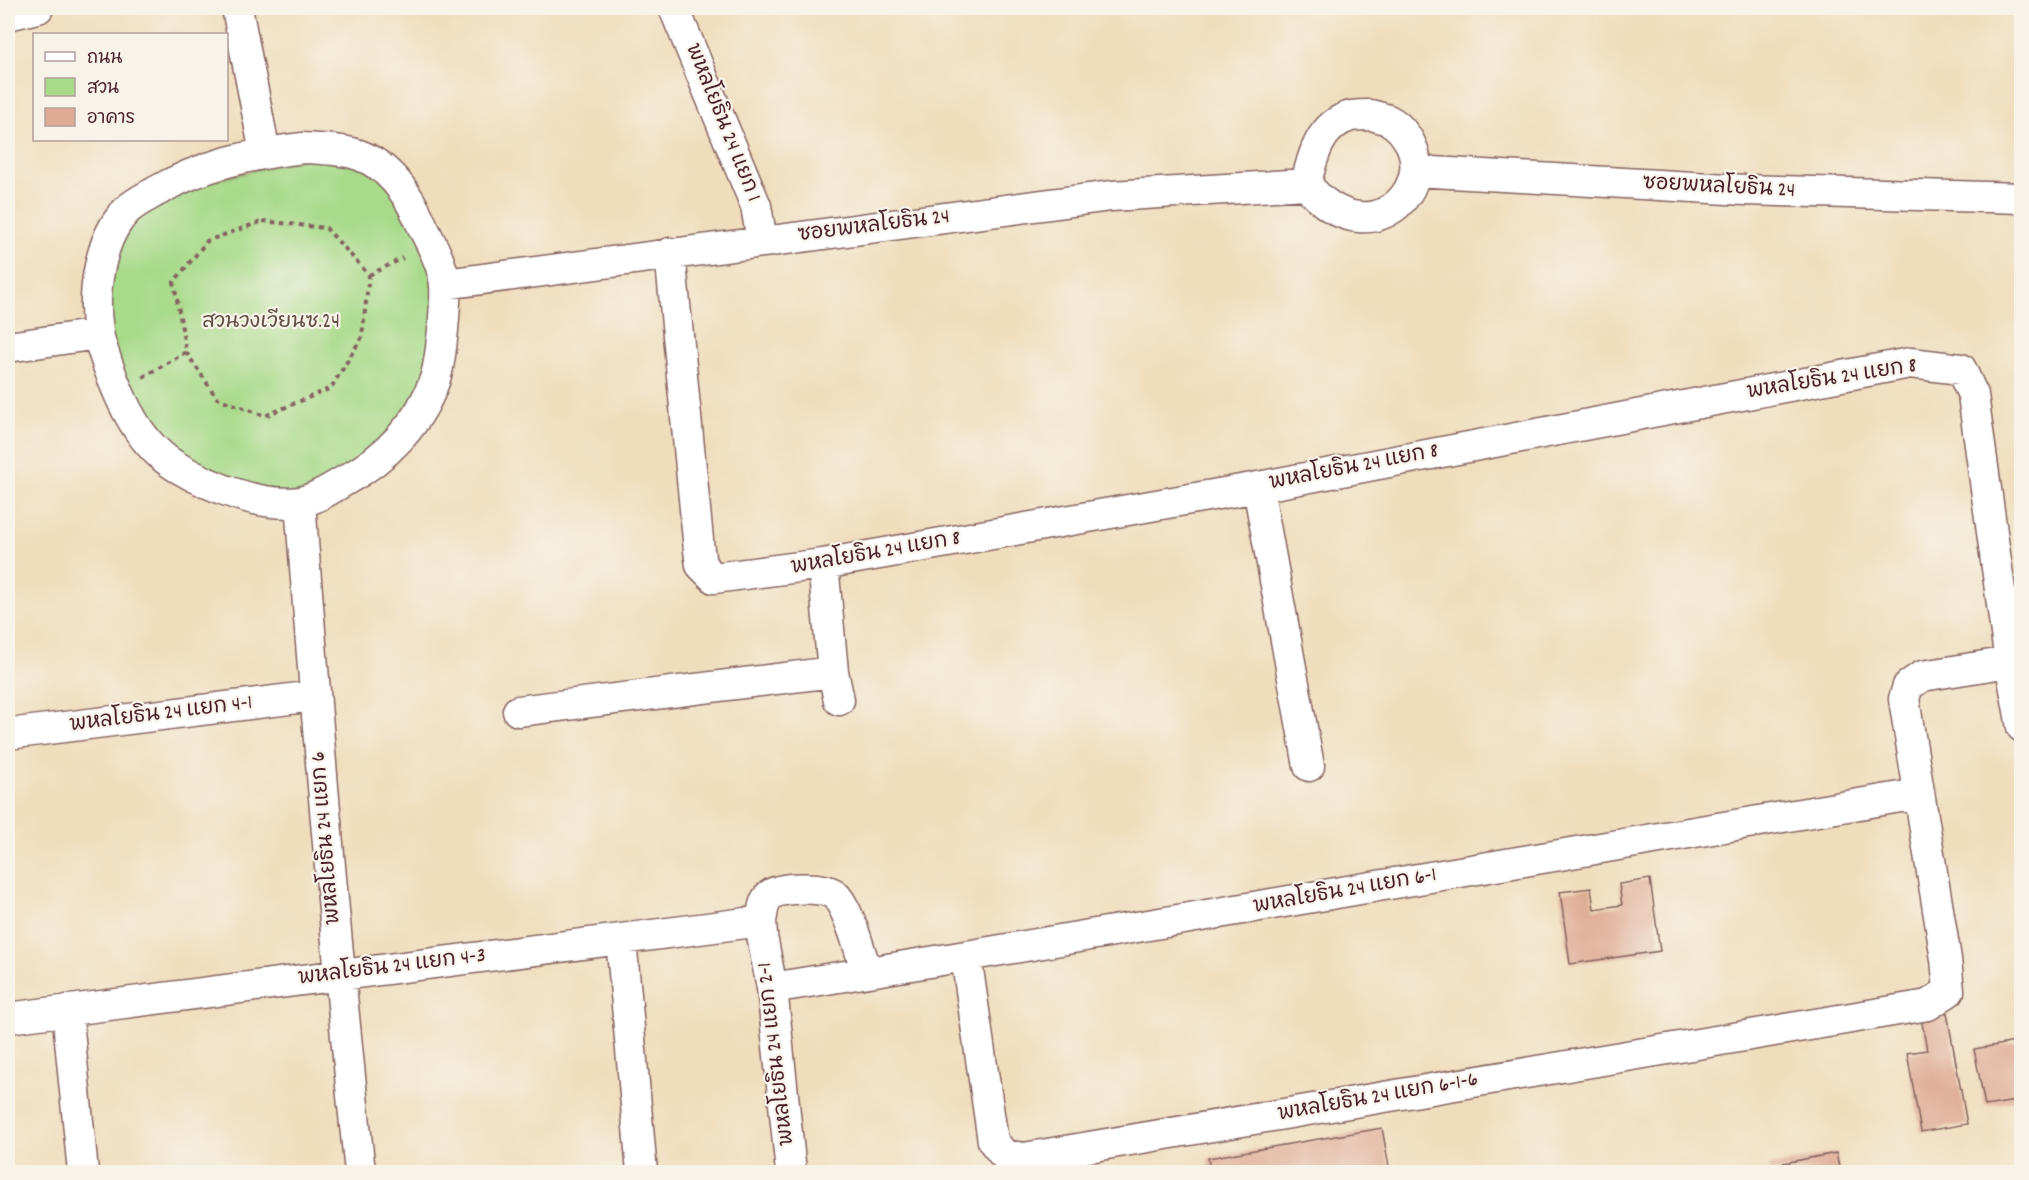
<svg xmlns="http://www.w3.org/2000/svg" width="2029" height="1180" viewBox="0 0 2029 1180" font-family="Dekko,'Playpen Sans Thai',sans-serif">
  <rect width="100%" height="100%" fill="#f7f3e8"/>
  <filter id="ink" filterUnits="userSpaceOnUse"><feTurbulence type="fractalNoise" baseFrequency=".0167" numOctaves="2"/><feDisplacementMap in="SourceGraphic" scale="12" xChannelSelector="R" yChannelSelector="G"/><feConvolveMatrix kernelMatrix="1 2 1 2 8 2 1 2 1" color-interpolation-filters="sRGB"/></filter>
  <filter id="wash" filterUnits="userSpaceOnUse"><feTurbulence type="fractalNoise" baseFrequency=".008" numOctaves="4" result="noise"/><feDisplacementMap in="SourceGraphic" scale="24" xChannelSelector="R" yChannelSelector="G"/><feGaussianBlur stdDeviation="1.35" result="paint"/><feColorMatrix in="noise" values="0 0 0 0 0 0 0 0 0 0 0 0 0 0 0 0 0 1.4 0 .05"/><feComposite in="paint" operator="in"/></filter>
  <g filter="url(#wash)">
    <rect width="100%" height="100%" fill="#f0ddbc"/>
    <!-- green -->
    <path fill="#a7da89" stroke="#787c5a" stroke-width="1.5" d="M335,150L402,188L440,267L441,344L401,436L327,491L253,498L178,468L98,334L104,249L146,197Z"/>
    <g id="blocks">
      <!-- building -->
      <path fill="#dfab94" d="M1650,879L1660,951L1570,964L1560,892L1591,888L1594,909L1622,905L1619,884Z
        M1947,1013L1967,1124L1921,1132L1907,1053L1927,1050L1921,1018Z
        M2022,1041V1100L1985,1106L1974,1049Z
        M1382,1128L1390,1172H1210L1208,1158Z
        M1836,1153L1840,1172H1770L1769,1166Z"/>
    </g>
  </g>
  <g filter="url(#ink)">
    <use href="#blocks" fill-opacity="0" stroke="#84625e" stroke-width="1.5"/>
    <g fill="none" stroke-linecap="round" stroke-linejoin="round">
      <!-- minor casing -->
      <g stroke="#84625e" stroke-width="33">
        <path id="minor" d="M237,8L265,153
          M674,8L756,206L762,241
          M8,15L38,8
          M1370,115C1376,116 1382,118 1388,120C1397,124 1405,134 1410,143C1428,178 1398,221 1359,217C1337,215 1319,200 1306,184C1312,157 1320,124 1351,116C1357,115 1364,115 1370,115Z
          M303,148C322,149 341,149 359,155C389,166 409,195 421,223C430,242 443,264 445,285C446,300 444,316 443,330C441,346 440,364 435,379C420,424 385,459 344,481C331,489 314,500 299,502C259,507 211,487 177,467C140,445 121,403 107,363C104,353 99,342 98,331C92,294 99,238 127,210C134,203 146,197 155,192C201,165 251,154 303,148Z
          M1416,171L1745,190L2022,198
          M670,253L699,550L701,565L714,578L823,564L1258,487L1910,363L1961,369L1973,395L2010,662L2022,727
          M445,284L1111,196L1306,184
          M8,347L98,334
          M1258,487L1309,766
          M300,502C317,726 336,949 360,1172
          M823,564L833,672L839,700
          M518,711L833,672
          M8,734L314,696
          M761,921C763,912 763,901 770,895C779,887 824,886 834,894C849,907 860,953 867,972
          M621,939L642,1172
          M966,956L993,1141L1004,1155L1024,1158L1928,1005L1949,991L1946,959L1904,699L1908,686L1922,676L2022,660
          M772,988L966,956L1918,794
          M67,1010L83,1172
          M8,1018L761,921L762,936L772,988L791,1172"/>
      </g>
      <!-- path -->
      <path stroke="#84625e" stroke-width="4" stroke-dasharray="4.5 4.5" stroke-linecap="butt" d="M263,221L326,228L369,275L362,337L331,388L265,416L217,398L186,352L174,282L207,241Z
        M369,275L403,258
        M143,377L186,352"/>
      <!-- minor -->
      <use href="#minor" stroke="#fff" stroke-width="30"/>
    </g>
  </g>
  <g text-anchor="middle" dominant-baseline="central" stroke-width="4.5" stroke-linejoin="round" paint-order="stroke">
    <!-- street labels -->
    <g font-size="21" fill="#4a1f2b" stroke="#f7f3e8">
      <text transform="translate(722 123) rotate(68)">พหลโยธิน 24 แยก 1</text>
      <text transform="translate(1719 188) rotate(3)">ซอยพหลโยธิน 24</text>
      <text transform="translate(874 227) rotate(-7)">ซอยพหลโยธิน 24</text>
      <text transform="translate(1832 380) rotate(-9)">พหลโยธิน 24 แยก 8</text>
      <text transform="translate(1354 468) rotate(-11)">พหลโยธิน 24 แยก 8</text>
      <text transform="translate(876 554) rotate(-10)">พหลโยธิน 24 แยก 8</text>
      <text transform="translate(161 715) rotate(-7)">พหลโยธิน 24 แยก 4-1</text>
      <text transform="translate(327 838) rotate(-95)">พหลโยธิน 24 แยก 6</text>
      <text transform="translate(1345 892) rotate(-10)">พหลโยธิน 24 แยก 6-1</text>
      <text transform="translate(392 968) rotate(-7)">พหลโยธิน 24 แยก 4-3</text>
      <text transform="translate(777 1054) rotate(-97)">พหลโยธิน 24 แยก 2-1</text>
      <text transform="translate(1378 1098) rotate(-10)">พหลโยธิน 24 แยก 6-1-6</text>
    </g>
    <!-- park labels -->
    <g font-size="21" fill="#614e42" stroke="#f7f3e8">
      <text x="271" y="323">สวนวงเวียนซ.24</text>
    </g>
  </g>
  <!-- margin -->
  <rect width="2029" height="1180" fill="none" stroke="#f7f3e8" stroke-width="30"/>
  <!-- legend -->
  <rect x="33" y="33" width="195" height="108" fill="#f7f3e8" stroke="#b29e9c" stroke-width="1.5"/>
  <rect x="45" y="52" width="30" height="9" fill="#ffffff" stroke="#b29e9c" stroke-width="1.5"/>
  <text x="87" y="63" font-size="18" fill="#4a1f2b">ถนน</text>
  <rect x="45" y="78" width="30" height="18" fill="#a7da89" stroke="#b29e9c" stroke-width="1.5"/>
  <text x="87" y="93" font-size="18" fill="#4a1f2b">สวน</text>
  <rect x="45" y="108" width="30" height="18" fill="#dfab94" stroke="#b29e9c" stroke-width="1.5"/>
  <text x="87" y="123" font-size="18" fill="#4a1f2b">อาคาร</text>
</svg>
